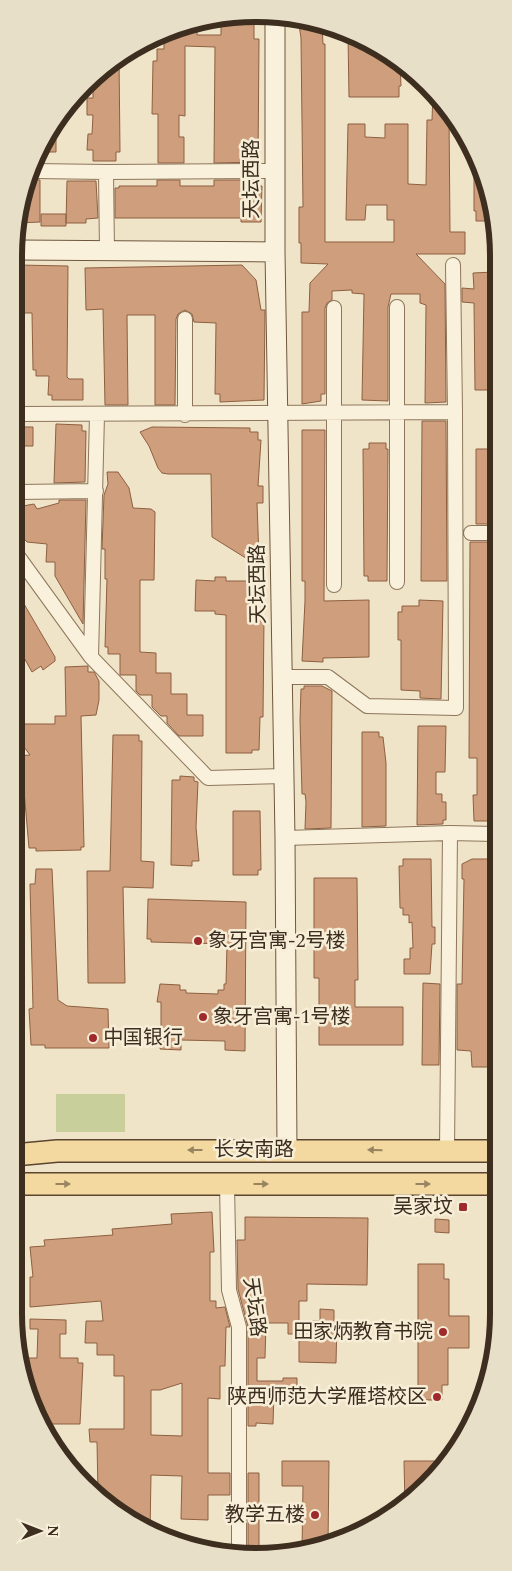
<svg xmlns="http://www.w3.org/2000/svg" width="512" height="1571" viewBox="0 0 512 1571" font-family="Spectral,'Noto Sans SC',serif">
  <rect width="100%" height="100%" fill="#f0e4c8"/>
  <!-- green -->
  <path fill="#c9cf9b" d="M56,1094H125V1132H56Z"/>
  <!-- building -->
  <path fill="#cf9f7d" stroke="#8d5f41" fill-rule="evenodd" d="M221,18H254V39H259L258,162L214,163L215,47L185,46V116L179,115V137H184V163H158V114H152L153,61H157V49H164V37H173V33L197,23V35H221Z
    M298,18L322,25L323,44H325V242H394V220H387V205H366L365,220H346L348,124H365V137L385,138V124H408V184L426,185L427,120H432L433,92L449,115L450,232H465V254H416L445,284L446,402L425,403L426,305L420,303V294H391L388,307V401L362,400L364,294L352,293V290L332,291V300L327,303L325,308V394H321V401L302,404V312H309L310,283L328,264L301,263V243H299V207H303L301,38Z
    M348,35L377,46L400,64L401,86H399V97H349Z
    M119,57L120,152H116V161H93V150H87L88,134H92L93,115H87V98H93V83Z
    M56,119V152H42L55,121Z
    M474,160H477L495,221H476V211H474Z
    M31,179L40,180V222L18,223V208Z
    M157,180H180V186H214V180H258V186H262L261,222H241V218H115V188H119V186H157Z
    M67,181H96L98,218L86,219V223H66Z
    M41,214H66V226H41Z
    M18,265L68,266L67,377L69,379H83V400H52V395H48L49,376H36V370H33L32,313H18Z
    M242,265L256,280L261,310H265L264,400L220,402V394H215L216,323L194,322L192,314L185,310L178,314L176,319L175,405H155V315H127L128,405H105L103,309L86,310L85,268Z
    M495,272L496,390H475L474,303L462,302V288L474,289L473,273Z
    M422,421H446L447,581H421Z
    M56,424L82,425V431H86L85,482L54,483Z
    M18,427H33V446H17Z
    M152,427L250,428V432H258V440H261L258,486H263V503H257L259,558L257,565L212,537L211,474H168L162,473L158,468L149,446L140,432Z
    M302,430H325L324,601L369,600V657L323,658V662L302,661L305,601V581H302Z
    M369,443H386V449H388L387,581H368V576H364L363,449H369Z
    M476,449H496L495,524H476Z
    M107,472H118L129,488L133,508L151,509L155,512L154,580H140V652L156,653V673H171V694H187V715H203V736H179L167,723V716H161L152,707V695H140L136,691V675H120V654H108V647H105L107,579H105V549H102L104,495L108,484Z
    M59,500H86L83,624L55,576V562H46L47,544L27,542L17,531V507L34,504L37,509L59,503Z
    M470,542H493V594H491V732H495V821H474L473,795H477V758H469Z
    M215,577H226V581H247V596H252V613H261V618H264L263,717H260L259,750H252V753H226V615L215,614V611H195L196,580L215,581Z
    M17,592L55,657V661L43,670L41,666L32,672L17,645Z
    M419,600L443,601L441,699L420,698V691L401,690V640H398V612H402V606H419Z
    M88,666V672H94L99,681V700L96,715L81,716L84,847H81V850L36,851V848H29L22,768H18L17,756L30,755L21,743L22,724H55V716H66L65,667Z
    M304,686H322L332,691L331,828L305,829L306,802L305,794H302L300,720L301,689H304Z
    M418,726H446L445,772H436V794H442V802H446V820H443V824L417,825Z
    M362,732H379V737H383L386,763V826L362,827Z
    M113,735H139V741H142L141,861L154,862L153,888L123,887L125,983H88L87,871H110Z
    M180,776L194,777V781L198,782L196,827L199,861H192V866L171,865L172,780H180Z
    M233,811H260L261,870H258V875H233Z
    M403,859H431L432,927H435V944H432L430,974H404V959H410V948H413L412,922L409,923V915H403V908H400L399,866H403Z
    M472,859H495L494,1067H472L471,1051L457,1050V984H462L464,879H462V864Z
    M36,869H52L58,1000L67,1006L108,1009L109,1048H45V1045H31L29,1009L33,1008L30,884H35Z
    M314,878H357L358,980H355V1007H403V1045H319V978H314Z
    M148,899L246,902L245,1051L225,1050V1041L181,1040V1050L160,1049L161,1044H156V1033H161V1002H157L160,984L180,985V990H186V993L218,994V990H224V984H226L227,944L151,942V939H147Z
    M423,983L440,984L439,1065H422Z
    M212,1212L214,1252H210V1301H216V1308L225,1307L230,1327H226L225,1366H220V1399L208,1398V1473H230V1495H208V1520L181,1519L182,1476L151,1475L150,1533L98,1493L97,1442H90L89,1429H124V1376H114V1355H97V1343H85L86,1321H103L101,1301L30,1307V1277H33L30,1247L45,1246L44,1240L113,1235L112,1229L172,1224L171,1214ZM182,1383V1436L151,1435V1390H160Z
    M245,1217L368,1218L367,1285L307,1284V1301H299V1321H320V1309L334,1310V1321H337L336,1363L299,1362V1334H288V1323H266L265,1358H257V1381H283V1378H297V1392H274L273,1424L256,1423V1426H248V1327L238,1289L237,1240H245Z
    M435,1219L449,1220V1233L435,1232Z
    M418,1264H444V1279H449V1316H469V1348H448V1385H442V1400H418Z
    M30,1319L66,1320V1334H60V1358H78V1363H83L80,1424H42L32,1407L28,1358H37L38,1329H30Z
    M282,1461H329L328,1544L318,1549L302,1550L303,1486H282Z
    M404,1461H447L405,1506Z
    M248,1473H259V1553L248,1554Z"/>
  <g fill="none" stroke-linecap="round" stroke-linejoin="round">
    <!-- street casing -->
    <g stroke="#8d765c" stroke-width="16">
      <path id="street" d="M34,171L106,172
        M107,251L106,172L266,171
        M453,265L455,412
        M397,307V582
        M334,308V585
        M185,319V415
        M18,414L455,412L456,708L367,706L328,677H282
        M97,415L91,657L208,778L284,776
        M17,492L96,491
        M471,533H495
        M17,555L91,657
        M285,838L450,833L495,834
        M447,1151L450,833
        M227,1184L229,1290L239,1327V1554"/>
    </g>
    <!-- secondary casing -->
    <g stroke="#6f573f" stroke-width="21">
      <path id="secondary" d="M275,18V252L285,838L287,1150
        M18,250L275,252"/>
    </g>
    <!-- primary casing -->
    <g stroke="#5b4430" stroke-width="24">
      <path id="primary" d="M14,1155L57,1151H494
        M14,1184H494"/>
    </g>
    <!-- street -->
    <use href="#street" stroke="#faf1dc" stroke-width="14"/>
    <!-- secondary -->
    <use href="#secondary" stroke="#faf1dc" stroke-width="19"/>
    <!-- primary -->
    <use href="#primary" stroke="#f3d9a0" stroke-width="21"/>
  </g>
  <!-- one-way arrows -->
  <defs><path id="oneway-solid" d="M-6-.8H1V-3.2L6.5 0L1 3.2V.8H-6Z" transform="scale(1.25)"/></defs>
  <g fill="#988460">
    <use href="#oneway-solid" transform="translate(195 1150) rotate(180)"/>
    <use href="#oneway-solid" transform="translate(375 1150) rotate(-179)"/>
    <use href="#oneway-solid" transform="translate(63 1184)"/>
    <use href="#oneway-solid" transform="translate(261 1184)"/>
    <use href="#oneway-solid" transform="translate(423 1184)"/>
  </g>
  <!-- markers -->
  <g fill="#9e2a2b" stroke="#f7eed8" stroke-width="2">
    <circle cx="198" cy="941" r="5"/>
    <circle cx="203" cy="1017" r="5"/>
    <circle cx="93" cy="1038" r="5"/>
    <rect x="458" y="1202" width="10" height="10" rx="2.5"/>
    <circle cx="443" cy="1332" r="5"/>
    <circle cx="437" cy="1397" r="5"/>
    <circle cx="315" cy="1515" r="5"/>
  </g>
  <g text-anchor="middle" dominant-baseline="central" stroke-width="5" stroke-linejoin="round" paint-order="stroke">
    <!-- street labels -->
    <g font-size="20" fill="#3d2e20" stroke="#f7eed8">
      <text transform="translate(252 179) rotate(-90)">天坛西路</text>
      <text transform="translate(258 584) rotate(-91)">天坛西路</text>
      <text x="254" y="1150">长安南路</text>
      <text transform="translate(254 1307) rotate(82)">天坛路</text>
    </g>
    <!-- poi labels -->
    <g font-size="20" fill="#3d2e20" stroke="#f7eed8" text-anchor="end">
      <text x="208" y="941" text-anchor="start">象牙宫寓-2号楼</text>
      <text x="213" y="1017" text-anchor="start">象牙宫寓-1号楼</text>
      <text x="103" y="1038" text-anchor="start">中国银行</text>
      <text x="453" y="1207">吴家坟</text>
      <text x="433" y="1332">田家炳教育书院</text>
      <text x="427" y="1397">陕西师范大学雁塔校区</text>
      <text x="305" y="1515">教学五楼</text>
    </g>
  </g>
  <!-- crop -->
  <path d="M0 0H512V1571H0ZM256 22H256A234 234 0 0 1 490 256V1314A234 234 0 0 1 256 1548H256A234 234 0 0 1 22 1314V256A234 234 0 0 1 256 22Z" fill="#e8dfc9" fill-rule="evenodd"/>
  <path fill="none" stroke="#3d2e20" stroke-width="6" d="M256 22H256A234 234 0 0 1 490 256V1314A234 234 0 0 1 256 1548H256A234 234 0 0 1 22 1314V256A234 234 0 0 1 256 22Z"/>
  <!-- north arrow -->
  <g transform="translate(40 1531) rotate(90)" stroke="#f7eed8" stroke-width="4" paint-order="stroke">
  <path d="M0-4L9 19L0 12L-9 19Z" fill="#3d2e20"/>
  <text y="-8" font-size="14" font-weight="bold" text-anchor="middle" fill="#3d2e20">N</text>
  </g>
</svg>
